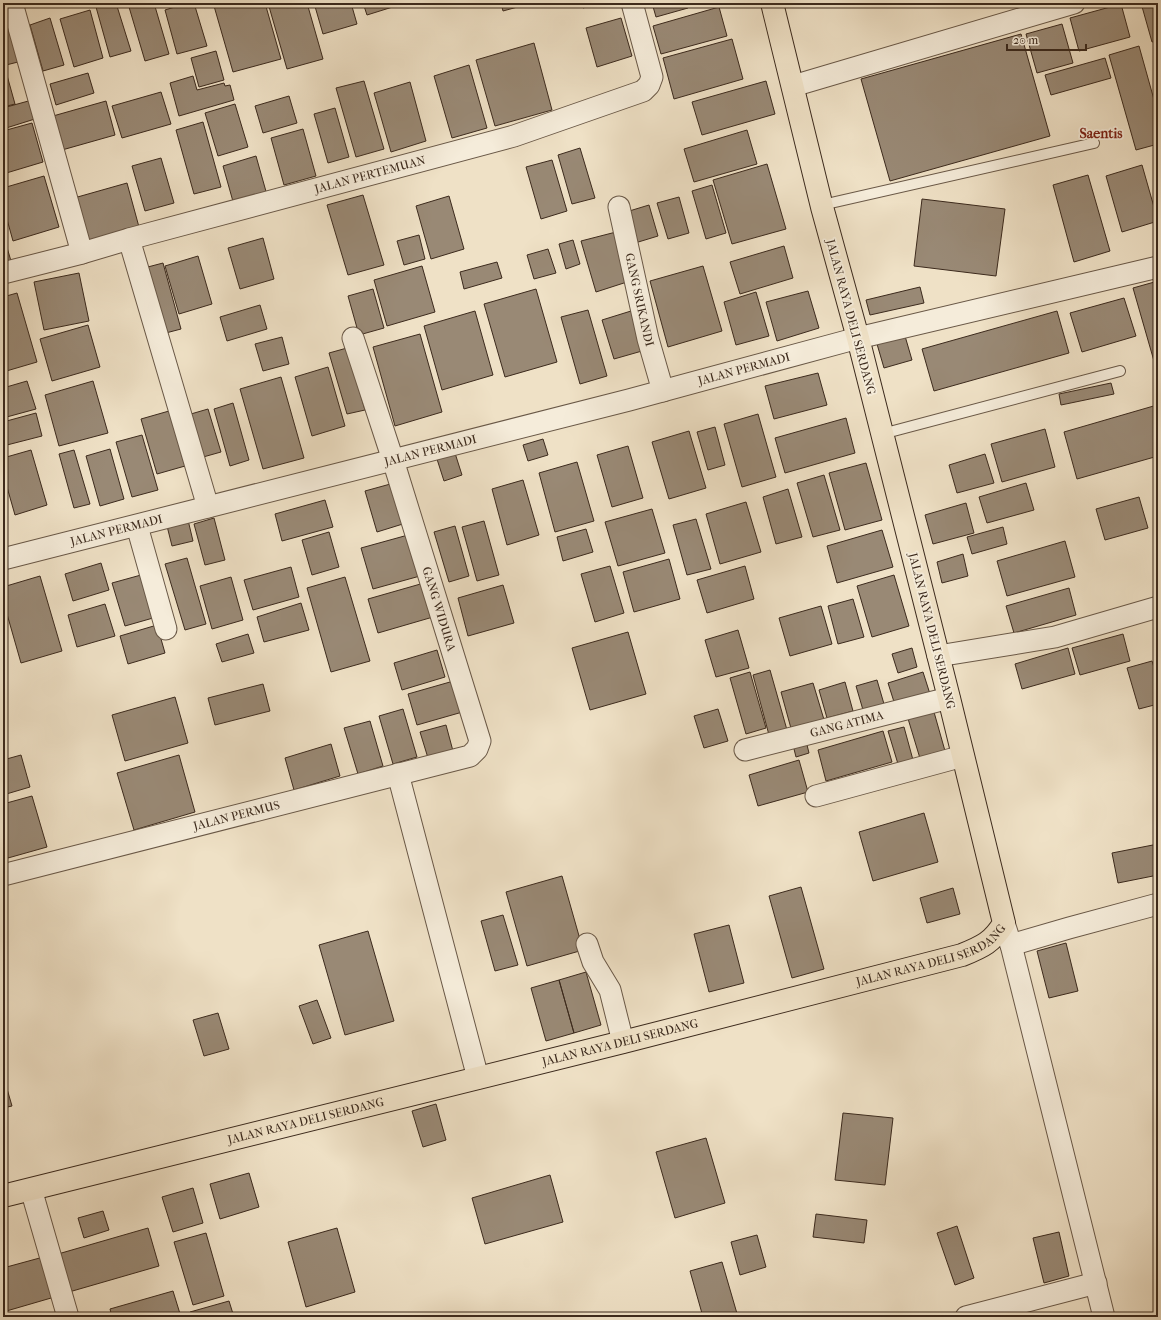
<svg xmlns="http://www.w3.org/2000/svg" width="1161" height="1320" viewBox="0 0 1161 1320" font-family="'IM FELL French Canon',serif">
  <rect width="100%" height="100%" fill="#efe1c6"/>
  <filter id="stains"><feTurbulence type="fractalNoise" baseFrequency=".005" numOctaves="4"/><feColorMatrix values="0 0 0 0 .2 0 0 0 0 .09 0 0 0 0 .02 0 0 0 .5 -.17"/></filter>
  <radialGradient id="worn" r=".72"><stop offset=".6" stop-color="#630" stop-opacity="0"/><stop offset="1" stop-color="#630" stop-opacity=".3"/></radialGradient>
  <!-- building -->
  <path fill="#998975" stroke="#3c2a1d" d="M110,3H116L131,51L110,57L96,7Z
    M143,3H154L169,54L145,61L129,7Z
    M188,3H194L207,46L177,54L165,10Z
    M225,3H265L281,59L233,72L214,6Z
    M268,3H307L323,59L287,69Z
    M314,3H351L357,24L323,34Z
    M363,3H398L399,5L367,15Z
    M437,3H452L439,7Z
    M501,3H532L503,11Z
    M582,3H600L583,8Z
    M652,3H686L688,8L656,17Z
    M1141,3H1158V41L1152,42Z
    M1121,4L1130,37L1079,51L1070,18Z
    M719,7L727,36L661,54L653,26Z
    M3,8L26,60L6,65L3,53Z
    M90,10L103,58L74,67L60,19Z
    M50,18L64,65L43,71L30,25Z
    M621,18L632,56L597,67L586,28Z
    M1062,24L1073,63L1037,73L1026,34Z
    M1021,34L1050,136L890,181L861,79Z
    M732,39L743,79L674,99L663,58Z
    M534,43L552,110L495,126L476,60Z
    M1139,46L1158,114V144L1136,150L1109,55Z
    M216,51L224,80L199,87L191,58Z
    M1105,58L1111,78L1051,95L1045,75Z
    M3,61L15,104L3,107Z
    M469,65L487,128L452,138L434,76Z
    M88,73L94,93L56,105L50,84Z
    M193,76L197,90L224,83L225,86L230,85L234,100L179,116L170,83Z
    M364,81L384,149L356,157L336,88Z
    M766,81L775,114L702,135L692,102Z
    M410,82L426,141L391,152L374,93Z
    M161,92L171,124L122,138L112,106Z
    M289,96L297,123L263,133L255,106Z
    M32,100L38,118L3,129V108Z
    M106,101L115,135L62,150L53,116Z
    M235,104L248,147L218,156L205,113Z
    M335,108L349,157L328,163L314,114Z
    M203,122L221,187L194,194L176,130Z
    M32,123L43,162L3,174V131Z
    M303,129L316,176L284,185L271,138Z
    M747,130L757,164L694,182L684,149Z
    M580,148L595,198L572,204L558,155Z
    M256,156L267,195L234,205L223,166Z
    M161,158L174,203L145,211L132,166Z
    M552,160L567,211L541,219L526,167Z
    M767,164L786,229L732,244L713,180Z
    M1142,165L1158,221L1122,232L1106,176Z
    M1088,175L1110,251L1074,262L1053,185Z
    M44,176L59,227L13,241L3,205V188Z
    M127,183L139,227L87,242L74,198Z
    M712,185L726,233L706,239L692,191Z
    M363,195L384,265L348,275L327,205Z
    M449,196L464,249L431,259L416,206Z
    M679,197L689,233L668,239L657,203Z
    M922,199L1005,209L996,276L914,266Z
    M649,205L658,236L635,243L626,212Z
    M616,232L630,281L596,292L581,241Z
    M3,234L11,261L3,263Z
    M419,235L425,259L404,265L397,241Z
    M263,238L274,279L240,289L228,248Z
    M573,240L580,264L566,269L559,244Z
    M784,246L793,278L740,294L730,262Z
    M548,249L556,273L534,279L527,255Z
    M198,256L212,304L179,314L165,266Z
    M497,262L502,278L464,289L460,272Z
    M163,263L181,329L162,334L144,268Z
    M422,266L435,312L387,326L374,280Z
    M703,266L722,331L668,347L650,281Z
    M79,273L89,321L44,330L34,282Z
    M1158,281V375L1133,288Z
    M920,287L924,303L870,315L866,300Z
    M373,289L384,328L359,335L348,296Z
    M536,289L557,362L505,377L484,304Z
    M808,291L819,328L777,341L766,302Z
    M756,292L769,336L736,345L724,302Z
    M17,293L37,362L3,372V297Z
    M1124,298L1136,336L1082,352L1070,313Z
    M260,305L267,329L227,341L220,317Z
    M588,310L607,376L580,384L561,317Z
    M475,311L493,375L442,390L424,326Z
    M631,311L642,351L614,359L602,320Z
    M1057,311L1069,353L934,391L922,349Z
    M88,325L100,367L52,381L40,339Z
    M420,334L442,412L395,426L373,347Z
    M905,336L912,360L884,368L877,344Z
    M282,337L289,364L263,371L255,344Z
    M347,348L365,410L347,414L329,353Z
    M328,367L345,426L312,436L295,377Z
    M818,373L827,405L774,419L765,386Z
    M281,377L304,458L263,469L240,389Z
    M27,381L36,409L3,418V388Z
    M93,381L108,433L59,446L45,395Z
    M1111,383L1114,394L1061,405L1059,394Z
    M233,403L249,460L230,466L214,409Z
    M1157,405L1158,456L1077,479L1064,432Z
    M208,409L221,452L196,459L184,416Z
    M169,411L185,466L157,474L141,419Z
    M36,413L42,436L3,446V422Z
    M758,414L776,477L742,487L724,424Z
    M846,418L855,453L785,473L775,438Z
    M715,427L725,465L708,470L697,432Z
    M1045,429L1055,467L1002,482L991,444Z
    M689,431L706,488L669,499L652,442Z
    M142,435L158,490L132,497L116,442Z
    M543,439L548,455L528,461L523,445Z
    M628,446L643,498L612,507L597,455Z
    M110,449L124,499L100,506L86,456Z
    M31,450L47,505L15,515L3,473V458Z
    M74,450L90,504L74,508L59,454Z
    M454,450L462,475L444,481L436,456Z
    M985,454L994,483L957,493L949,465Z
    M577,462L594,521L555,532L539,473Z
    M866,463L882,520L845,530L829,473Z
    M824,475L840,530L813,537L797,483Z
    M523,480L539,535L507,545L492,489Z
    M394,483L406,523L377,532L365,491Z
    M1026,483L1034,510L987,523L979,497Z
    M788,489L802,537L776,544L763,497Z
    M1139,497L1148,528L1105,540L1096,509Z
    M325,500L333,527L282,541L275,514Z
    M746,502L761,552L720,564L706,514Z
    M966,503L974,533L933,544L925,515Z
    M652,509L665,553L618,566L605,522Z
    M214,518L225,560L205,565L194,524Z
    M696,519L711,569L687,575L673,525Z
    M188,520L193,541L172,546L167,526Z
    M484,521L499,575L477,581L462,527Z
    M455,526L469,576L449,582L434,532Z
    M1003,527L1007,544L972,554L967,537Z
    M586,529L593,552L563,561L557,537Z
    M882,530L893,567L837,583L827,546Z
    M329,532L339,567L312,575L302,540Z
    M408,535L420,576L373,589L361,548Z
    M1065,541L1075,577L1007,596L997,561Z
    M963,554L968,576L942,583L937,562Z
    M187,558L206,624L185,630L165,564Z
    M669,559L680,599L634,612L623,572Z
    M101,563L109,590L73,601L65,574Z
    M610,566L624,613L595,622L581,574Z
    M745,566L754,599L707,613L697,580Z
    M291,567L299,597L253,610L244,580Z
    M141,575L153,618L125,626L112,583Z
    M894,575L909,626L872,637L857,586Z
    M40,576L62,651L21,663L3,600V587Z
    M231,577L243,620L212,629L200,586Z
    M345,577L370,661L331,672L307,588Z
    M424,583L433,617L378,633L368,599Z
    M503,585L514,623L468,636L458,598Z
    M1069,588L1076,615L1014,633L1006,606Z
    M853,599L864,637L838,644L828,606Z
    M301,603L309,630L264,642L257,617Z
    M105,604L115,636L77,647L68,615Z
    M821,606L832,644L790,656L779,618Z
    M157,625L165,653L128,664L120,636Z
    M738,630L749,668L716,677L705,640Z
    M628,632L646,694L590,710L572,648Z
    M248,634L254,653L222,662L216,644Z
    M1123,634L1130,661L1080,675L1072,648Z
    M912,648L917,667L898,673L892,654Z
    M1068,648L1075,674L1022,689L1015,664Z
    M437,650L445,677L402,690L394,663Z
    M1152,661L1158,680V704L1139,709L1127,668Z
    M3,669L7,682L3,683Z
    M770,670L787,730L769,735L753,675Z
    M750,672L766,728L746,734L730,678Z
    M923,672L930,694L895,705L888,683Z
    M457,680L466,711L417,725L408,694Z
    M877,680L884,704L863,710L856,686Z
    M845,682L853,711L827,718L819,690Z
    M813,683L825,723L792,732L781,692Z
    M263,684L270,711L215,725L208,698Z
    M175,697L188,743L125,761L112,715Z
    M932,705L947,758L922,765L906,712Z
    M403,709L417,757L393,764L379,716Z
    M718,709L728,741L704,748L694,716Z
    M370,721L383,766L358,774L344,728Z
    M446,725L453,751L428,758L420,732Z
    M904,727L913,760L898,764L888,731Z
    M883,731L892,762L826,781L818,750Z
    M806,741L809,753L796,757L793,745Z
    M331,744L340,776L294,790L285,758Z
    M21,755L30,787L3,795V760Z
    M179,755L195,812L134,830L117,773Z
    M799,760L808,792L758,806L749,775Z
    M32,796L47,847L8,858L3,841V804Z
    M924,813L938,862L873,881L859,832Z
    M1158,844V875L1118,883L1112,853Z
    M562,876L583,950L527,966L506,892Z
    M801,887L824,969L792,978L769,896Z
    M953,888L960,914L927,923L920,898Z
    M503,915L518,965L495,971L481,921Z
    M729,925L744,983L709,992L694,934Z
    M368,931L394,1021L345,1035L319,945Z
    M1066,943L1078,991L1049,998L1037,951Z
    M586,972L601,1025L574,1033L559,980Z
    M559,980L574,1033L546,1041L531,988Z
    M317,1000L331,1038L313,1044L299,1006Z
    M218,1013L229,1049L204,1056L193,1020Z
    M3,1075L12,1106L3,1108Z
    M436,1104L446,1140L423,1147L412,1111Z
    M843,1113L893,1118L885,1185L835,1180Z
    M706,1138L725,1203L675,1218L656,1152Z
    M249,1173L259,1207L220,1219L210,1184Z
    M550,1175L563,1222L485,1244L472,1198Z
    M193,1188L203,1223L173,1232L162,1197Z
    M103,1211L109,1230L84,1238L78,1218Z
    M816,1214L867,1220L864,1243L813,1237Z
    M957,1226L974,1278L955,1285L937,1233Z
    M148,1228L159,1266L69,1292L58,1254Z
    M337,1228L355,1292L306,1307L288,1242Z
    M1059,1232L1069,1276L1044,1283L1033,1238Z
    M206,1233L224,1296L193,1305L174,1242Z
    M757,1235L766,1267L740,1275L731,1242Z
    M47,1256L58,1296L3,1312V1268Z
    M722,1262L738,1317H703L690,1271Z
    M173,1291L181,1317H112L110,1309Z
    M229,1301L234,1317H191L190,1312Z"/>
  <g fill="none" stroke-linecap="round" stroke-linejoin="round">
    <!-- service casing -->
    <g stroke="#695847" stroke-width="12">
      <path id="service" d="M822,205L1094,143
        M882,434L1120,371"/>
    </g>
    <!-- minor casing -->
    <g stroke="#695847" stroke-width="23">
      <g id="minor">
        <path d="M12,3L82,253"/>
        <path d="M793,86L1074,3"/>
        <path id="s1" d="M619,207L648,339L663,391"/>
        <path d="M129,239L208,507"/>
        <path id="s2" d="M3,273L82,253L129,239L514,136L643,91L649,85L652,77L632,3"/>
        <path d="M137,526L166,629"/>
        <path id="s3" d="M3,559L629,400L858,338L1158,267"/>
        <path d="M938,656L1055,637L1158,607"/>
        <path id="s4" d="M745,750L949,698"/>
        <path d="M398,774L478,1078"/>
        <path d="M816,796L963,756"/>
        <path id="s5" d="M3,875L470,756L477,749L480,741L393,460L353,338"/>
        <path d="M1004,923L1011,945L1104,1317"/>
        <path d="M587,944L593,962L610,990L623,1042"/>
        <path d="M1011,945L1069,928L1158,904"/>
        <path d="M31,1189L68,1317"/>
        <path d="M966,1317L1096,1283"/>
      </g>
    </g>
    <!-- primary casing -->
    <g stroke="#3c2a1d" stroke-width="24">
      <g id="primary">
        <path id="s6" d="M3,1196L623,1042L962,955C982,947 993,942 1004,923L949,698L858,338L822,207L772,3"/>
      </g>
    </g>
    <!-- service -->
    <use href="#service" stroke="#f5ecda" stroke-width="10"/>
    <!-- minor -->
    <use href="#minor" stroke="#f5ecda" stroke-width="21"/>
    <!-- primary -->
    <use href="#primary" stroke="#efe1c6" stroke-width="22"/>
  </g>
  <g text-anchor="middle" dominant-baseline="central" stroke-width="3.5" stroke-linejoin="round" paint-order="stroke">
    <!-- street labels -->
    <g font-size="12" fill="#3c2a1d" stroke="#f5ecda">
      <text stroke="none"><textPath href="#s2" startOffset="380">JALAN PERTEMUAN</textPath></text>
      <text stroke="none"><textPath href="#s1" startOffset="95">GANG SRIKANDI</textPath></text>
      <text transform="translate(851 317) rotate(75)">JALAN RAYA DELI SERDANG</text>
      <text stroke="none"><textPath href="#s3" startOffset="765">JALAN PERMADI</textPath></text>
      <text stroke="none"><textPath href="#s3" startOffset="441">JALAN PERMADI</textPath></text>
      <text stroke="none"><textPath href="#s3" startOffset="117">JALAN PERMADI</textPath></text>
      <text transform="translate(439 609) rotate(73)">GANG WIDURA</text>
      <text transform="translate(932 631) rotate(76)">JALAN RAYA DELI SERDANG</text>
      <text stroke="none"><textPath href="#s4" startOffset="105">GANG ATIMA</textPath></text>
      <text stroke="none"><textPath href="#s5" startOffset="241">JALAN PERMUS</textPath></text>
      <text stroke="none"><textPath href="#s6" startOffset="960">JALAN RAYA DELI SERDANG</textPath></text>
      <text stroke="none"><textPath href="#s6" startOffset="636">JALAN RAYA DELI SERDANG</textPath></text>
      <text stroke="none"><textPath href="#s6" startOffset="312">JALAN RAYA DELI SERDANG</textPath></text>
    </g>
    <!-- quarter labels -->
    <g font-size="14" font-weight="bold" fill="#7a1f14" stroke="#f5ecda">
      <text x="1101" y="133">Saentis</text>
    </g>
  </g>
  <!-- margin -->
  <rect width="1161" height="1320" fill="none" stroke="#efe1c6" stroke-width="16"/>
  <rect x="4" y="4" width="1153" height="1312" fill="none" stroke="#3c2a1d" stroke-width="2"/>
  <rect x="8" y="8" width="1145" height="1304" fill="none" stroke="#3c2a1d"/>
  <!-- scale -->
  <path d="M1007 44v6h79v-6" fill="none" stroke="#3c2a1d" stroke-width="2"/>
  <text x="1013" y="44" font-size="12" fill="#3c2a1d" stroke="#f5ecda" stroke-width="3" paint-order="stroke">20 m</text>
  <rect width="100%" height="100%" filter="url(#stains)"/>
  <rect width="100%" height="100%" fill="url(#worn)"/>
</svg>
